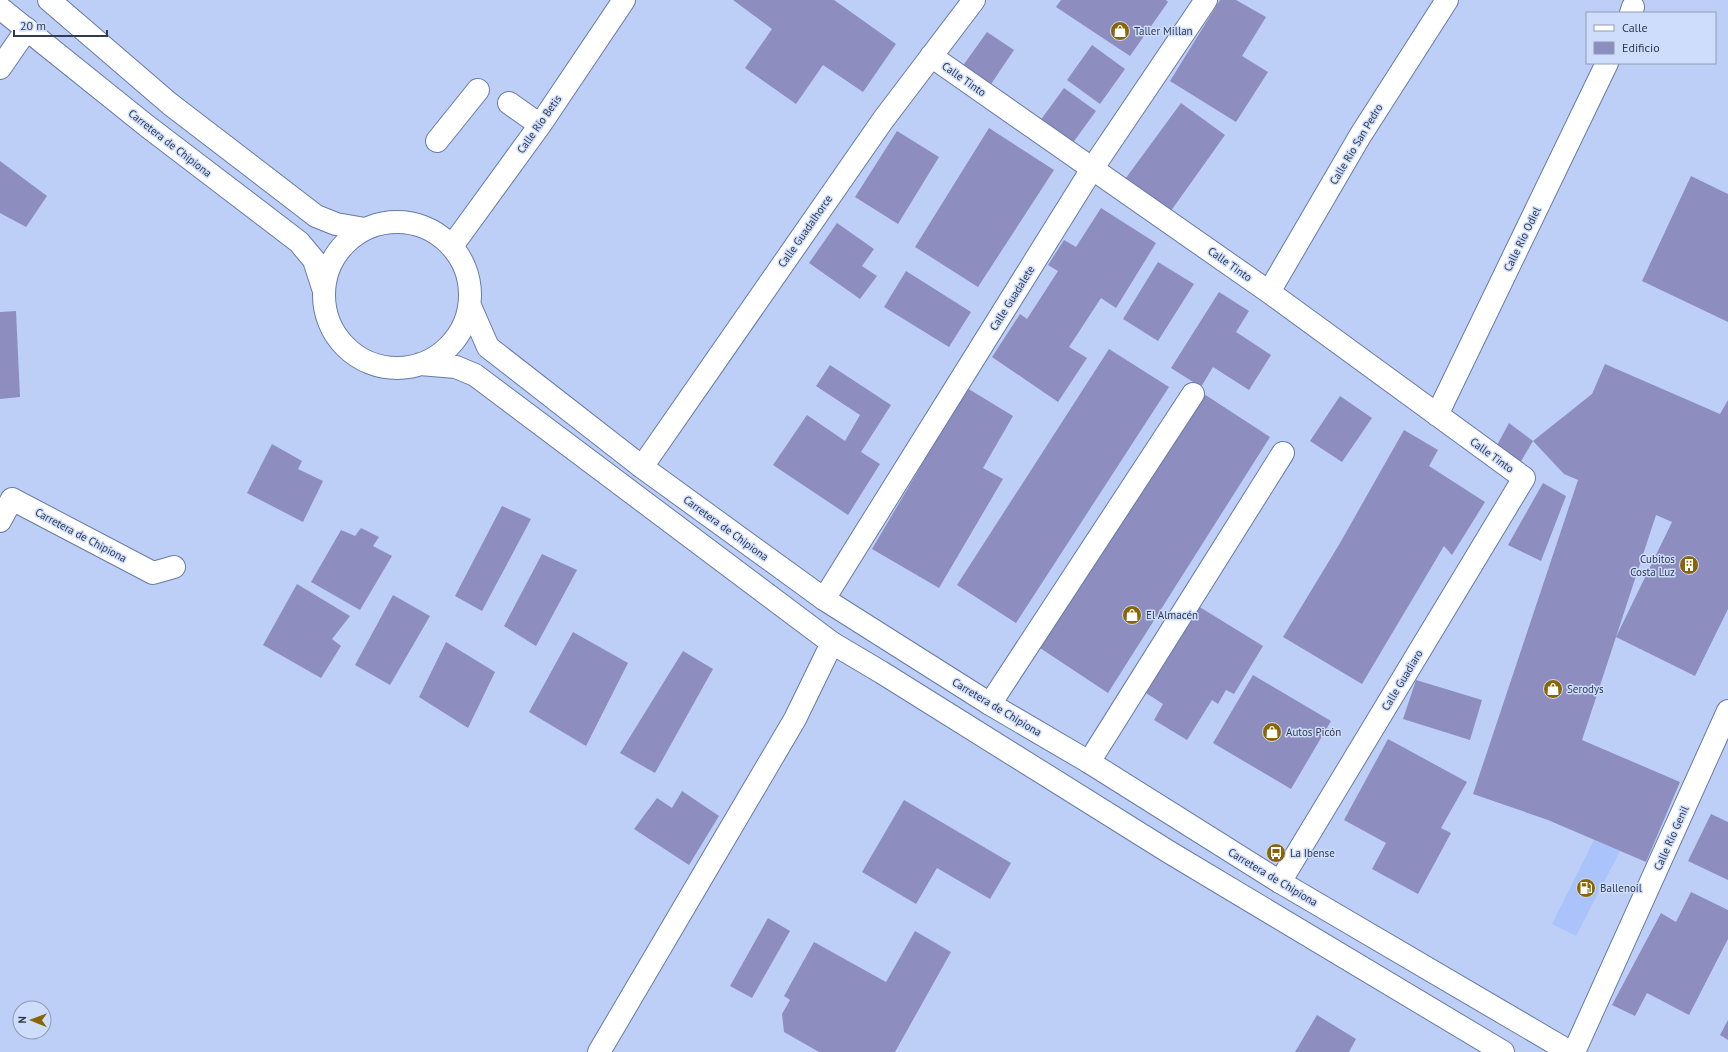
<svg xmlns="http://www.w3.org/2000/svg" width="1728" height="1052" viewBox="0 0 1728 1052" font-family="'PT Sans',sans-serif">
  <rect width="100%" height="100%" fill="#bdcff7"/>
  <!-- built -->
  <path fill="#aac4fb" d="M1594,840L1620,851L1576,936L1552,924Z"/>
  <!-- building -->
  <path fill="#8e8dbf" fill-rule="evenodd" d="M733,0H834L896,44L863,92L823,65L796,104L745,68L772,29Z
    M1061,0H1166L1168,2L1130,56L1056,7Z
    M1220,0H1236L1266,17L1242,56L1268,72L1236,122L1170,81Z
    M987,32L1014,50L989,87L962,67Z
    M1092,45L1125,69L1100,104L1067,80Z
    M1064,88L1096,111L1072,144L1040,121Z
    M1181,103L1225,135L1168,215L1123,182Z
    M989,128L1054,170L978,287L915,247Z
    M897,131L939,157L898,224L855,197Z
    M0,161L47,196L26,227L0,213Z
    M1691,176L1728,194V322L1642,281Z
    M1101,208L1156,243L1116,308L1101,298L1069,347L1087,358L1058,402L992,357L1020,314L1027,319L1058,271L1048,265L1064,240L1076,247Z
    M837,223L874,249L862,266L877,276L860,299L809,263Z
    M1158,262L1194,284L1158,341L1123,319Z
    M906,271L971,312L949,347L884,307Z
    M1219,292L1249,311L1236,332L1271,355L1249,390L1213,367L1201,387L1171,368Z
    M16,311L20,397L0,399V312Z
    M1109,349L1169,387L1016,623L957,585Z
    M1605,364L1720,414L1728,400V609L1695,676L1616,637L1582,740L1680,782L1646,862L1548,820L1473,794L1578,480L1564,474L1533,441L1592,394ZM1656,515L1672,522L1616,637Z
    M830,365L891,405L861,452L880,464L848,515L773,465L807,415L845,441L860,415L816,386Z
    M967,388L1013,416L983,468L1003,479L939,588L872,549Z
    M1204,394L1270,437L1108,693L1040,648Z
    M1340,396L1372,418L1342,462L1310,441Z
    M1509,423L1533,441L1520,463L1496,447Z
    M1404,430L1438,450L1429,466L1485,502L1452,555L1444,546L1362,684L1283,637L1340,543Z
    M272,444L302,461L298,469L323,481L303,522L247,493Z
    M1543,483L1566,496L1541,561L1508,545Z
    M502,506L531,519L482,611L455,596Z
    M361,528L379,537L373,546L392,556L360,610L311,582L341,530L355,536Z
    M542,554L577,570L536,646L504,626Z
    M297,584L350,616L332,639L341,646L321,678L263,645Z
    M393,595L430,616L390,685L355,665Z
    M1198,606L1263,646L1234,694L1226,690L1218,704L1212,700L1187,740L1154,720L1163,704L1146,693Z
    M573,632L628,663L586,746L529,712Z
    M446,642L495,672L468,728L419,697Z
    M683,651L713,669L655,773L620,753Z
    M1253,675L1331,721L1291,789L1213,743Z
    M1416,680L1482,700L1470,740L1403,719Z
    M1388,739L1467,782L1441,828L1451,833L1418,894L1372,869L1386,843L1344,820Z
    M682,791L719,816L689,865L634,829L657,798L672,808Z
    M904,800L1011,863L990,899L937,868L916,904L862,872Z
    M1711,814L1728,822V880L1688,861Z
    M1691,892L1728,910V939L1689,1015L1647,993L1635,1016L1612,1005L1661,913L1676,922Z
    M768,918L790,931L752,998L730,986Z
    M915,931L951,952L895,1052H819L784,1032L782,1014L790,1000L784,996L814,942L886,982Z
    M1317,1015L1356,1039L1349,1052H1295Z
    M1728,1020V1040L1720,1035Z"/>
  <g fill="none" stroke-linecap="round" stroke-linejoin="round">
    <!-- minor casing -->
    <g stroke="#667ba7" stroke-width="24">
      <path id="minor" d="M1631,13L1633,7
        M931,56L1269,292L1524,478L1280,882
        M0,68L27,29
        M509,103L540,125
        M437,141L478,90
        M452,246L540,125L624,0
        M1269,292L1360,136L1447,0
        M1437,415L1607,63
        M642,467L883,120L974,0
        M0,521L12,499L153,573L174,567
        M824,599L1092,169L1206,0
        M990,704L1193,394
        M1089,762L1283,453
        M599,1052L795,719L832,643
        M1574,1052L1728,711"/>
    </g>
    <!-- major casing -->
    <g stroke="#667ba7" stroke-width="24">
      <path id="major" d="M49,0L170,104L316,216L336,224L365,229
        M0,8L147,126L299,242L314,260L324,291
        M324 295a73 73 0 1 1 146 0a73 73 0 1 1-146 0Z
        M470,306L488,347L642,467L824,599L990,704L1089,762L1280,882L1570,1052
        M420,364L456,367L475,375L832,643L881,672L1169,852L1503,1052"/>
    </g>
    <!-- minor -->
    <use href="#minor" stroke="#fff" stroke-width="22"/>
    <!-- major -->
    <use href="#major" stroke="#fff" stroke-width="22"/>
  </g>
  <!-- icons -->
  <defs>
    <g id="shop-disc" transform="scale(1)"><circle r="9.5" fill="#896603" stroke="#ceddfb"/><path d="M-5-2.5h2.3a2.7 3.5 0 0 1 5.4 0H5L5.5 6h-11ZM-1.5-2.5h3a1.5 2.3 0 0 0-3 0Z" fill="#fff"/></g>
    <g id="building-disc" transform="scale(1)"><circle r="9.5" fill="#896603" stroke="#ceddfb"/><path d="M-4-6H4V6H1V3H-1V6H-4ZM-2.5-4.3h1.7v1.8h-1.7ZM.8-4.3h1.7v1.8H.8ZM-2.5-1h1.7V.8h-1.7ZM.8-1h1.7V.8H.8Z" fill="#fff"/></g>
    <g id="bus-disc" transform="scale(1)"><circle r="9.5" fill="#896603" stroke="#ceddfb"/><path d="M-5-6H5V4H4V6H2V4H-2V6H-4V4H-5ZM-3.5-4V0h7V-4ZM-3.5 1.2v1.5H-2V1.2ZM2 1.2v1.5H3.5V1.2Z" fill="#fff"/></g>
    <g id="fuel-disc" transform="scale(1)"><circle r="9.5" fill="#896603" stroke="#ceddfb"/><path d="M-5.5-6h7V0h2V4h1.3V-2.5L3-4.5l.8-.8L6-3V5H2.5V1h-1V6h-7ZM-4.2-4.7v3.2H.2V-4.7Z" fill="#fff"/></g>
  </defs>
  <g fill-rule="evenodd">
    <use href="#shop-disc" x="1120" y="31"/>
    <use href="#building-disc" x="1689" y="565"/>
    <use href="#shop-disc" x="1132" y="615"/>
    <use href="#shop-disc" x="1553" y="689"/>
    <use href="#shop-disc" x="1272" y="732"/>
    <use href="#bus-disc" x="1276" y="853"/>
    <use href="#fuel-disc" x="1586" y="888"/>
  </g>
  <g text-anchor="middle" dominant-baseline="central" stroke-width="3" stroke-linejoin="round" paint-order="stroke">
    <!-- poi labels -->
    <g font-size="11" fill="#313b4e" stroke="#ceddfb" text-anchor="start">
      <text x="1134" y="31">Taller Millan</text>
      <text x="1675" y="559" text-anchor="end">Cubitos<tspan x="1675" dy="13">Costa Luz</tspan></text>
      <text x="1146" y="615">El Almacén</text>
      <text x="1567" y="689">Serodys</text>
      <text x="1286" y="732">Autos Picón</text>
      <text x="1290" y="853">La Ibense</text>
      <text x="1600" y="888">Ballenoil</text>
    </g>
    <!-- street labels -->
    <g font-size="11" fill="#313b4e" stroke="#ceddfb">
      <text transform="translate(964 79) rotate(35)">Calle Tinto</text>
      <text transform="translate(539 124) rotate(-55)">Calle Río Betis</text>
      <text transform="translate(170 143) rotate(38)">Carretera de Chipiona</text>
      <text transform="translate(1356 144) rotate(-59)">Calle Río San Pedro</text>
      <text transform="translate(805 231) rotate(-55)">Calle Guadalhorce</text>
      <text transform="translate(1522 239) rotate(-64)">Calle Río Odiel</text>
      <text transform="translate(1230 264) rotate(35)">Calle Tinto</text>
      <text transform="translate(1012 298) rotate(-58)">Calle Guadalete</text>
      <text transform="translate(1492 455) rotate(36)">Calle Tinto</text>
      <text transform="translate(726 528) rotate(36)">Carretera de Chipiona</text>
      <text transform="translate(81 535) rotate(28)">Carretera de Chipiona</text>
      <text transform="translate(1402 680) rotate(-59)">Calle Guadiaro</text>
      <text transform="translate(997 707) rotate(31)">Carretera de Chipiona</text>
      <text transform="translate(1671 838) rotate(-66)">Calle Río Genil</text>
      <text transform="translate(1273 877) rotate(31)">Carretera de Chipiona</text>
    </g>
  </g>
  <!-- legend -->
  <rect x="1586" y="12" width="130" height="52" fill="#ceddfb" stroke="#8f9cb6"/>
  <rect x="1594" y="25" width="20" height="6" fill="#ffffff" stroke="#8f9cb6"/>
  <text x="1622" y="32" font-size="12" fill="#313b4e">Calle</text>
  <rect x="1594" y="42" width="20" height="12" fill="#8e8dbf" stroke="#8f9cb6"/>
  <text x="1622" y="52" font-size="12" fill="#313b4e">Edificio</text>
  <!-- north arrow -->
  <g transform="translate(32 1020) rotate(271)"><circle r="19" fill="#ceddfb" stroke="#8f9cb6"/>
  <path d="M0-3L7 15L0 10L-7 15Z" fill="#896603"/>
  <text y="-6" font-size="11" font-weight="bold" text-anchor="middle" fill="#313b4e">N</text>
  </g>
  <!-- scale -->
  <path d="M14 30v6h93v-6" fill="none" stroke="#313b4e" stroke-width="2"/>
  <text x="20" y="30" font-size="12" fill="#313b4e" stroke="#ceddfb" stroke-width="3" paint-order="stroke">20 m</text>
</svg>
